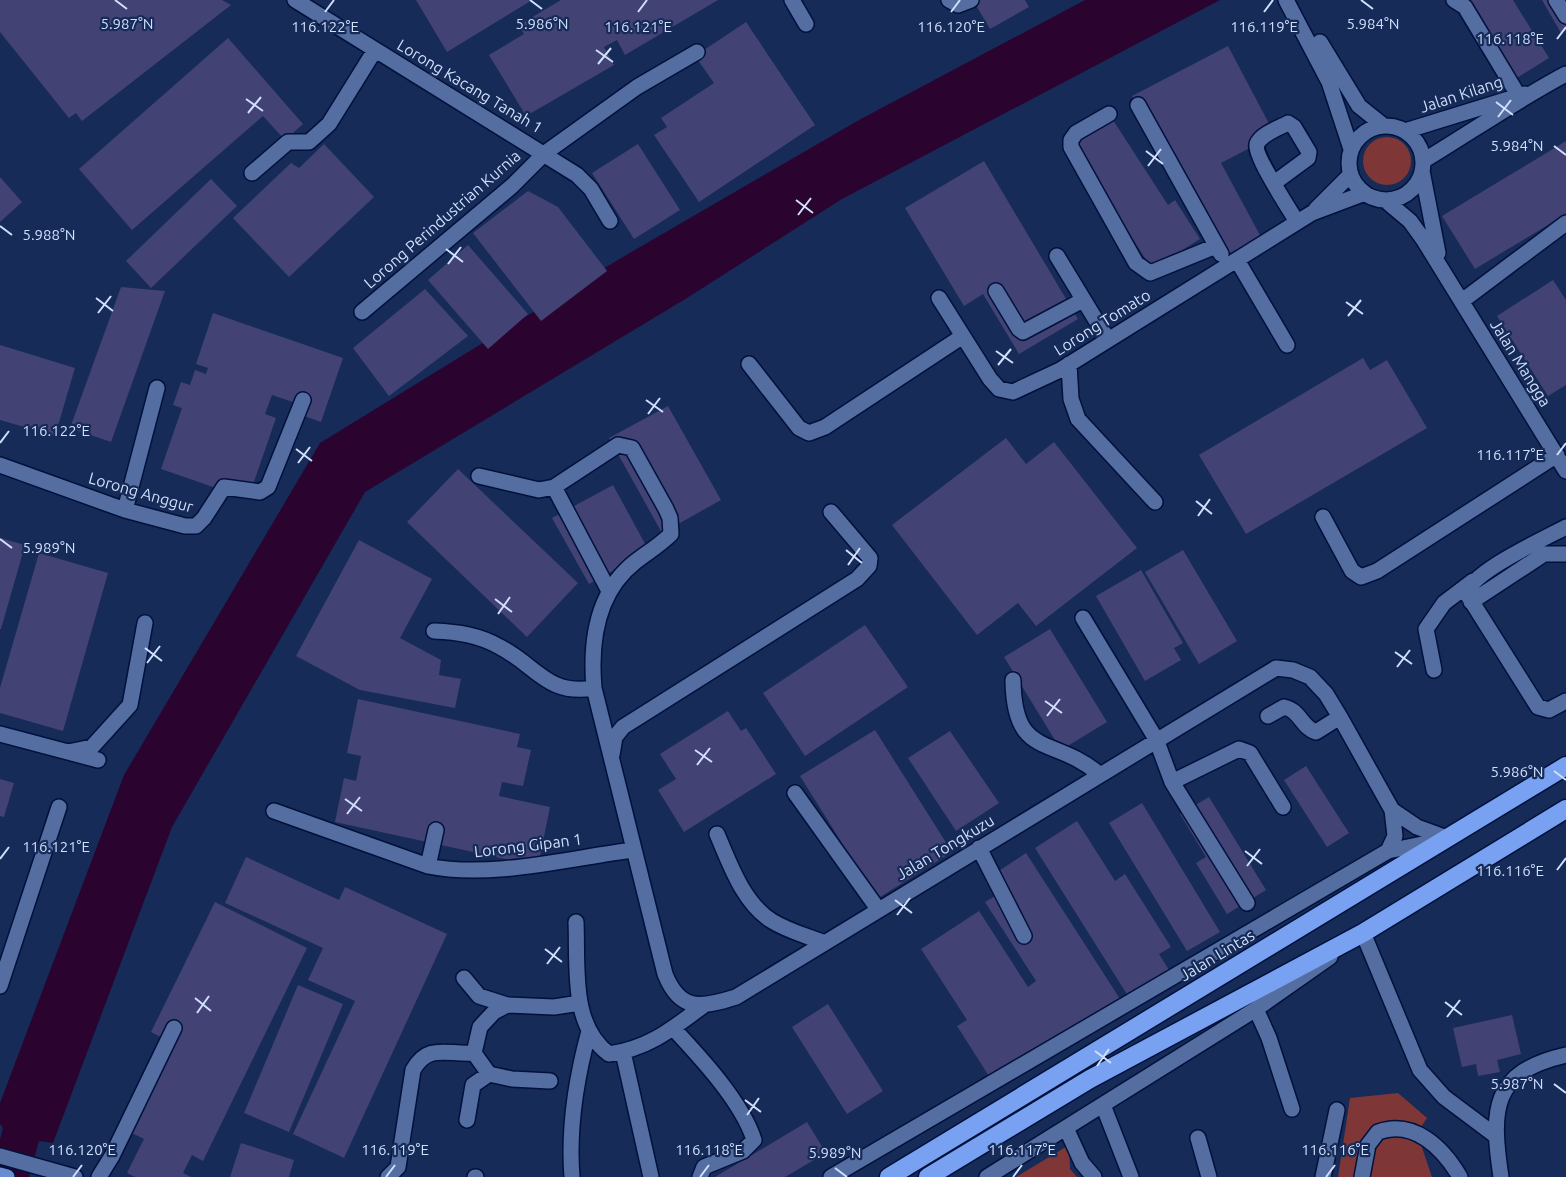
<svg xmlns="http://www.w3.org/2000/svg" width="1566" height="1177" viewBox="0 0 1566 1177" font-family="Ubuntu,sans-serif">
  <rect width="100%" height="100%" fill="#162b58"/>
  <!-- green -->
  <path fill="#7e3736" d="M1363 161a24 24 0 1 1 48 0a24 24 0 1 1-48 0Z
    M1398,1093L1427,1118L1417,1133L1432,1177H1338L1350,1098Z
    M1069,1145L1070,1169L1077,1177H1016Z"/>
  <!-- water -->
  <path fill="#2a042f" d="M1085,0H1220L842,199L687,298L365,492L172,827L53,1143L39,1141L29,1177H0V1139L3,1128L0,1124V1103L124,775L320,443L616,261L859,120Z"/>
  <!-- building -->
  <path fill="#434275" d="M0,0H222L231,5L82,121L76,113L69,118L0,32Z
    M416,0H532L447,52Z
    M561,0H718L625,55L617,40L604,47L614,65L526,116L489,55L524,34L519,25Z
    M973,0H1025L1029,7L990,29Z
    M1459,0H1513L1549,58L1510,82Z
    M1542,0H1566V30L1561,33Z
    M746,22L815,125L699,202L654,135L667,127L661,118L714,83L695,56Z
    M228,38L303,124L285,140L263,116L132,230L79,169Z
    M1228,46L1275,135L1221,163L1261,237L1218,259L1132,96Z
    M1111,117L1168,205L1175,200L1200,239L1152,269L1071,143Z
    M1566,141V214L1475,269L1442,216Z
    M324,144L374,197L289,277L233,218L291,163L299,168Z
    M638,144L680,210L634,239L592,173Z
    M984,161L1078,319L1019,354L983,294L964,306L905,208Z
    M0,177L22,202L0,222Z
    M211,179L237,206L151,288L126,261Z
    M528,191L558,207L607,271L541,321L473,233Z
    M468,245L528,314L488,349L428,280Z
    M1553,280L1566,300V385L1548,396L1497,316Z
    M121,287L165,291L111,442L70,428Z
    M425,289L468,336L389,396L353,348Z
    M213,313L343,358L321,422L296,413L299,404L272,395L265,414L276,418L248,499L161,469L182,408L173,405L181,382L190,385L195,370L206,374L208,368L196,364Z
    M0,345L75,368L55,436L0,420Z
    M1363,358L1370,370L1387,360L1427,428L1246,534L1199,455Z
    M668,406L721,500L662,533L609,438Z
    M1006,438L1026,464L1054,442L1137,548L1036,626L1018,603L977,635L892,525Z
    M458,469L578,583L527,637L407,522Z
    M613,485L649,551L589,584L552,518Z
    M0,538L25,545L1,629H0Z
    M359,540L432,579L400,638L441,660L439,675L461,679L455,708L360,690L296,656Z
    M1183,550L1237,641L1199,664L1145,572Z
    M39,553L108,573L63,731L0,713V688Z
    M1141,570L1183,643L1174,648L1181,660L1145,681L1096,596Z
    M865,625L908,687L805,756L763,693Z
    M1050,629L1107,722L1061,750L1004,657Z
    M358,699L520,734L517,747L531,750L523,786L502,782L499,796L550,807L538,866L335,822L344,778L356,781L361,756L347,753Z
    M728,711L741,731L746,728L776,774L684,832L658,790L676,779L660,754Z
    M875,730L952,852L877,899L800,776Z
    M950,731L999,803L956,831L908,758Z
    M1306,766L1349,833L1327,847L1284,780Z
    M0,779L14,783L4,817L0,816Z
    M1209,797L1266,890L1227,914L1196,863L1206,857L1180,814Z
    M1142,803L1220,932L1187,951L1109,823Z
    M1077,821L1115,881L1125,874L1171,947L1159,954L1169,970L1128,996L1035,848Z
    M1026,853L1122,1002L994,1084L957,1026L967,1020L921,949L979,911L1028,987L1036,981L985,902L1000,893L990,877Z
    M246,857L339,900L345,887L447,934L344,1158L293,1134L355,1001L308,980L323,948L225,903Z
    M215,902L307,948L203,1161L192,1155L183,1173L191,1177H135L127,1173L144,1139L128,1131L171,1042L151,1032Z
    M298,985L343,1004L289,1132L244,1113Z
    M828,1004L883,1091L847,1114L792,1027Z
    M1512,1015L1521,1054L1497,1060L1500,1072L1478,1076L1476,1064L1462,1067L1453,1028Z
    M807,1122L826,1153L785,1177H715Z
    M241,1143L294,1160L289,1177H230Z"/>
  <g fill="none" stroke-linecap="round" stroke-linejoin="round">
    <!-- minor casing -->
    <g stroke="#02113c" stroke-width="18">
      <path id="minor" d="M295,0L577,175L591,189L610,221
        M792,0L806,24
        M949,0L958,5L971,0
        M1286,0L1329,82L1351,149
        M1454,0L1465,7L1521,100
        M1556,0L1566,16
        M1320,42L1359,106L1384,126
        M1138,105L1221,254
        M1109,114L1076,133L1071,140V147L1136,263L1150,273L1216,246
        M1349 163a37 37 0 1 1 74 0a37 37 0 1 1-74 0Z
        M1405,131L1525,94
        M1423,161C1471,132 1517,100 1566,74
        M1422,171L1438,253
        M252,173L288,142H309L329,124L375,50
        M1274,183L1308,158L1309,152L1294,127L1288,123C1279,128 1261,134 1257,144C1253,154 1290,210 1297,222
        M1385,200L1410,221L1423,239L1566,471
        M1316,209L1351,174
        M1057,256L1108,340
        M1237,260L1287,345
        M996,291L1019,329L1023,332L1083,300
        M939,298L990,379L999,389L1013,392L1060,370L1312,213L1365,193
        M1462,301L1566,223
        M362,312L512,186L545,153L637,87L697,52
        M749,364L799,428L809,433L825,427L963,336
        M1069,364L1071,399L1078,419L1155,502
        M0,465L125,510L185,526H196L204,518L224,487L260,492L268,487L303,400
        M479,476L539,490L554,487L618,445L632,448L666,509L670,518L671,534C660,545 648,552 635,562C597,592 590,642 594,688L665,974C680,1012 701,1008 736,997L1276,668L1293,670L1310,677L1326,694L1340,717L1392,810L1395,836L1388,851
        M554,487L609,591
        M125,510L157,388
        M1323,517L1352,571L1361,577L1377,571L1557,455
        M1566,527C1546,538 1470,572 1467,594L1538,707L1549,710L1566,701
        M1471,602L1544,554H1566
        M1083,618L1156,739L1172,782L1247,903
        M434,631C458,632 479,635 500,647C537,666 547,696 594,688
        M1434,670L1426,629L1444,603L1473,581
        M1013,680C1014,760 1053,735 1099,774
        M1268,716L1284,707C1300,710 1302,728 1316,732L1340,717
        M0,734L98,760
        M68,752L92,747L130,705L145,623
        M612,755L615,737L623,727L857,579L869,566L870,558L831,512
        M1172,782L1239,749L1250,753L1283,807
        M795,793L878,909
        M1392,810L1417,827L1447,838
        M274,811L428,866C490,879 570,858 633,850
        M717,834C730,864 743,903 772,921C788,931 807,936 825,943
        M979,848L1024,936
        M428,866L436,830
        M576,922C578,966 570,1025 609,1054C648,1049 672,1029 703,1006
        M1354,939L1363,933L1420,1070L1444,1097L1496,1136
        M464,978L479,996L507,1005
        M0,986L59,807
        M1256,1009L1269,1038L1292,1109
        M673,1028C701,1058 742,1102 754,1140L743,1151L704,1167L700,1177
        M623,1052L651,1177
        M550,1081L512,1079L489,1074L474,1053L480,1027L494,1012L507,1005L554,1007L580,1003
        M1103,1105L1131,1177
        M467,1120L473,1085L489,1074
        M1066,1128L1082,1163L1094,1177
        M1198,1138L1209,1177
        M0,1156L75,1177
        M99,1177L112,1156L174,1028
        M388,1177L398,1167L413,1070C428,1043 447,1055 474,1053
        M475,1177H476
        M572,1177C568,1128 576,1079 589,1031
        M831,1177L1388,851L1437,841
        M987,1177L1256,1009L1330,957
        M1323,1177L1337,1110
        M1362,1177L1368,1145L1378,1132C1414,1119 1443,1148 1460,1177
        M1501,1177C1491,1110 1491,1072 1566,1055"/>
    </g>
    <!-- major casing -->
    <g stroke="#02113c" stroke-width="18">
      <path id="major" d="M0,1175L7,1177"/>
    </g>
    <!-- highway casing -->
    <g stroke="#02113c" stroke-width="21">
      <path id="highway" d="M889,1177L1566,766
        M928,1177L1090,1079L1363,933L1566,809"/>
    </g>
    <!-- minor -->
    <use href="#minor" stroke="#546ea1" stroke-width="15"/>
    <!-- major -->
    <use href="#major" stroke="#6a8dd1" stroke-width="15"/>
    <!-- highway -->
    <use href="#highway" stroke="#78a1f1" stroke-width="18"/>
  </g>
  <!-- ticks -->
  <path fill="none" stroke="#d0dffc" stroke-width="2" d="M115,0L127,9M530,0L542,9M1361,0L1373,9M325,12L334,0M638,12L647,0M951,12L960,0M1264,12L1273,0M1557,39L1566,27M596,50L613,62M598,64L611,48M246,99L263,111M1496,102L1513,115M248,113L261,97M1498,117L1511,100M1554,146L1566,155M1146,151L1163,164M1148,166L1161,149M796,200L813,213M798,215L811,198M0,226L12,235M446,249L463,262M448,264L461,247M96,298L113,311M1346,302L1363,314M98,313L111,296M1348,316L1361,300M996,351L1013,363M998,365L1011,349M646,400L663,412M648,414L660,398M0,443L9,431M296,449L312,461M1557,455L1566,443M298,463L310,447M1196,501L1212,514M1198,516L1210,499M0,539L12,548M846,550L862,563M848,565L860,548M495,599L512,612M498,614L510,597M145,648L162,661M1395,652L1412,664M147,663L160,646M1397,667L1410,650M1045,701L1062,713M1047,716L1060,699M695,750L712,762M697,765L710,748M1554,771L1566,780M345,799L362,811M347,814L360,797M1245,851L1262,864M0,859L9,847M1247,866L1260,849M1557,870L1566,858M895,900L912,913M897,915L910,898M545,949L562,962M547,964L560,947M195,998L211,1011M1445,1002L1462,1015M197,1013L209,996M1447,1017L1460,1000M1095,1051L1111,1063M1097,1066L1109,1049M1554,1084L1566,1093M745,1100L761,1112M747,1115L759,1098M835,1168L847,1177M73,1177L82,1165M386,1177L395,1165M700,1177L709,1165M1013,1177L1022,1165M1326,1177L1335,1165"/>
  <g text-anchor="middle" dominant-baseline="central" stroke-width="4.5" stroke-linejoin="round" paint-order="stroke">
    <!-- street labels -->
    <g font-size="16" fill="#d0dffc" stroke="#162b58">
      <text transform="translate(470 86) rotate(31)">Lorong Kacang Tanah 1</text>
      <text transform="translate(1461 94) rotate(-18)">Jalan Kilang</text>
      <text transform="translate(442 219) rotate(-41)">Lorong Perindustrian Kurnia</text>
      <text transform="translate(1102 322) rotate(-32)">Lorong Tomato</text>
      <text transform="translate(1521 363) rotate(58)">Jalan Mangga</text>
      <text transform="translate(141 492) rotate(16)">Lorong Anggur</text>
      <text transform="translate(528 845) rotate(-7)">Lorong Gipan 1</text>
      <text transform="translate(945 847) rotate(-31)">Jalan Tongkuzu</text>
      <text transform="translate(1217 955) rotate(-31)">Jalan Lintas</text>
    </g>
  </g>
  <g font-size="15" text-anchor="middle" fill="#d0dffc" stroke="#162b58" stroke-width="4.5" stroke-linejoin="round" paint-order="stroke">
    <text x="127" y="29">5.987°N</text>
    <text x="542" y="29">5.986°N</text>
    <text x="1373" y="29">5.984°N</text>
    <text x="325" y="32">116.122°E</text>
    <text x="638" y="32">116.121°E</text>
    <text x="951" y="32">116.120°E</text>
    <text x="1264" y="32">116.119°E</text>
    <text x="1510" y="44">116.118°E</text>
    <text x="1517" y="151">5.984°N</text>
    <text x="49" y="240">5.988°N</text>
    <text x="56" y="436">116.122°E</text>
    <text x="1510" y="460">116.117°E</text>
    <text x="49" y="553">5.989°N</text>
    <text x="1517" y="777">5.986°N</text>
    <text x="56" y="852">116.121°E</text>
    <text x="1510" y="876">116.116°E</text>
    <text x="1517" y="1089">5.987°N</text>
    <text x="82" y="1155">116.120°E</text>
    <text x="395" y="1155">116.119°E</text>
    <text x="709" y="1155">116.118°E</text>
    <text x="1022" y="1155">116.117°E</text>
    <text x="1335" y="1155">116.116°E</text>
    <text x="835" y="1158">5.989°N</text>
  </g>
</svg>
